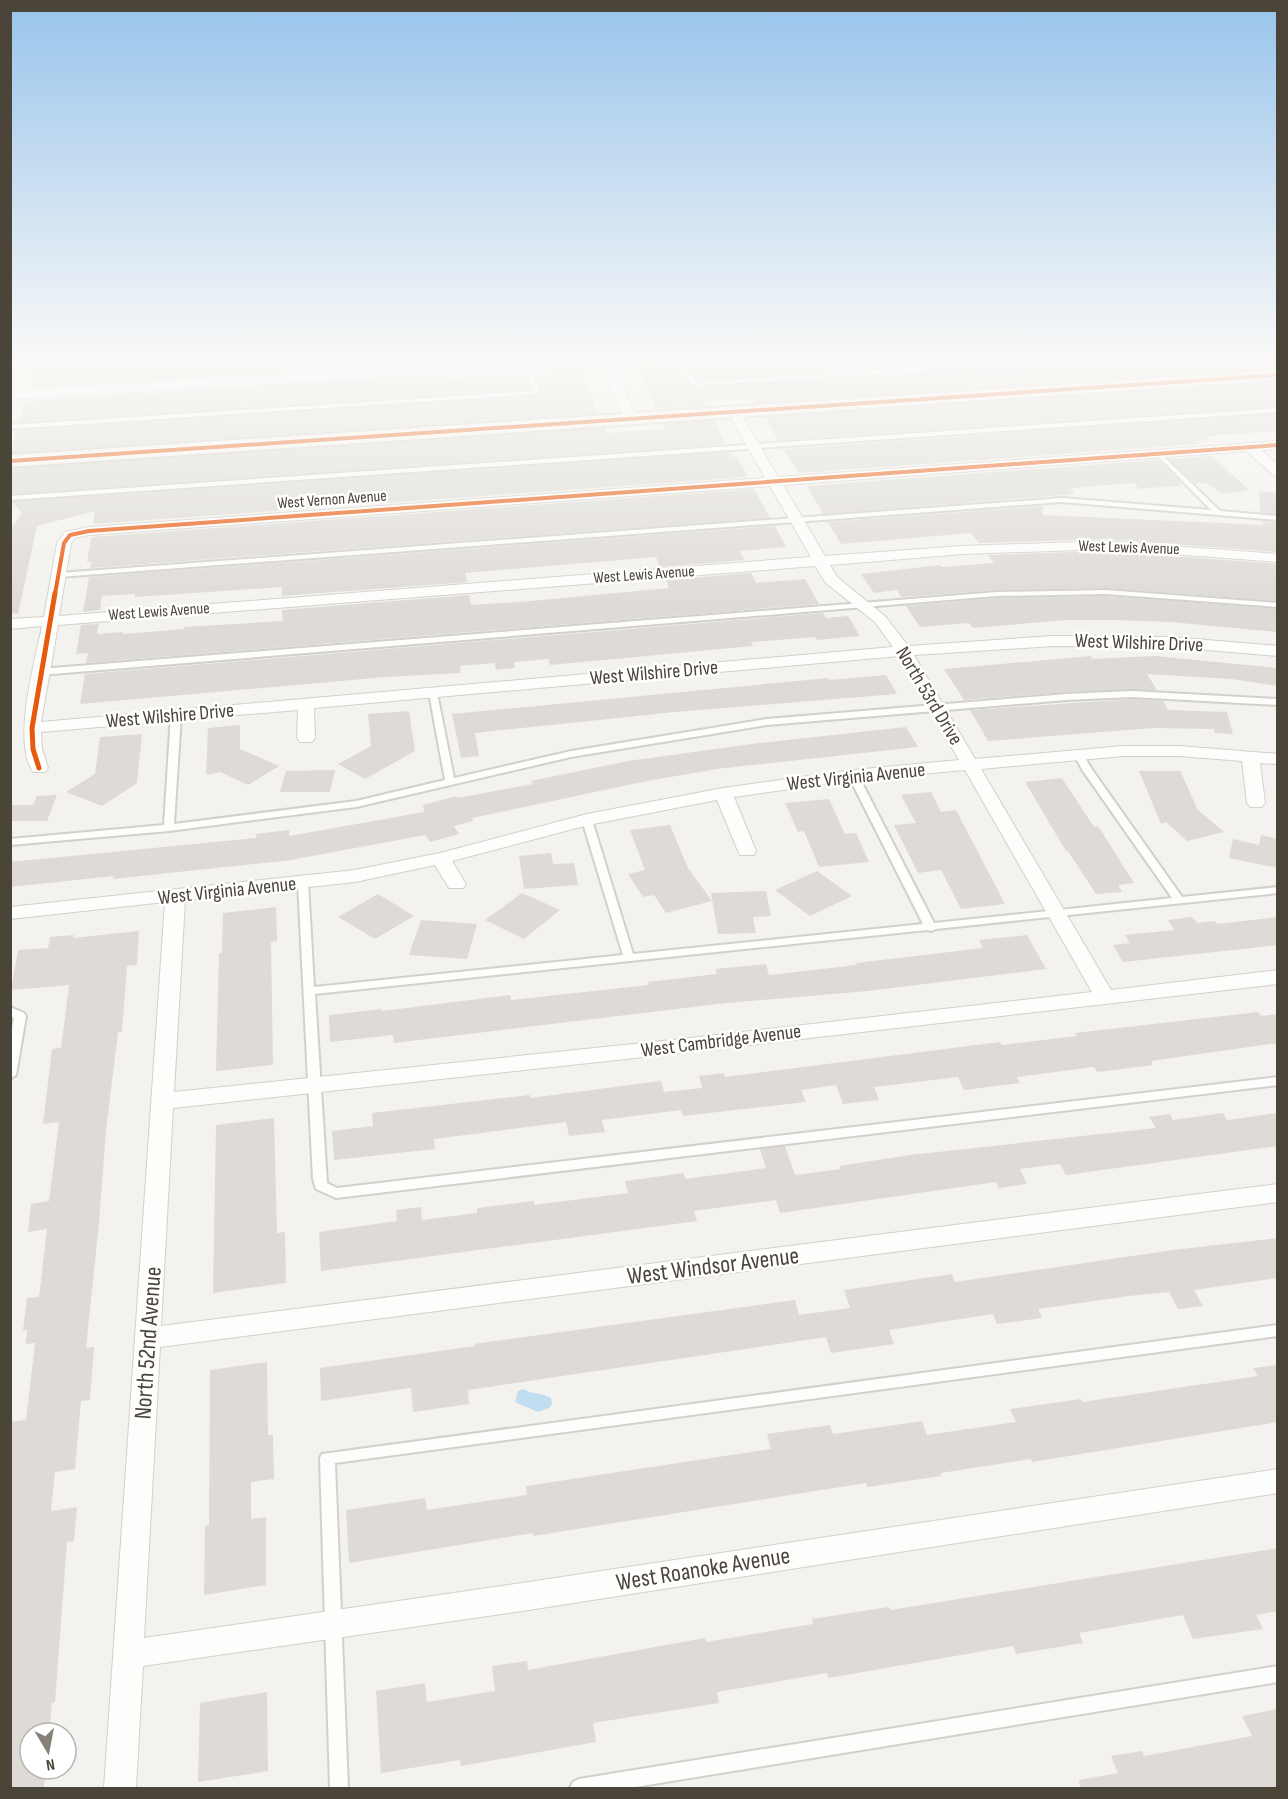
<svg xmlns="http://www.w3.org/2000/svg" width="1288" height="1799" viewBox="0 0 1288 1799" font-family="'Sofia Sans Condensed',sans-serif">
  <rect width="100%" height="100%" fill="#f4f2ee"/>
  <!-- water -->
  <path fill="#c0ddf1" d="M523,1389C532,1395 542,1392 551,1398L552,1404L549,1408L538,1412L515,1402L518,1391Z"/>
  <!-- building -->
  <path fill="#dedbd6" d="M38,358H101V359L36,363Z
    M305,358H423L424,364L30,387L34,372L145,367L144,371Z
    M789,358H988V361L697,380L691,368L696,367L694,364Z
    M1210,358H1278V368L756,403L753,398L703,401L706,406L656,409L637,366L655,365L657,370L680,368L689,385L694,388L988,369V372L1212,359Z
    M580,369L598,413L11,453L16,431L539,396L542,392L536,374Z
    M525,374L530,389L19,422L26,401L427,376V378L445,377L446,379Z
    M1278,382V406L778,440L765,417Z
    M1278,414V431L1206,436L1210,440L1196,441L1200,444L799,473L783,449Z
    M714,421L726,444L10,494V469L605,428L607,433L665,429L663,424Z
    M731,452L733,457H737L748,477L93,524L95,511L37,526L18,614L10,613V531L22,513L12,502Z
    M1212,456L1249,490L1222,494L1207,483L1195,484L1169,459Z
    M1158,460L1183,485L1139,489L1134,483L1070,488L1075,494L823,514L807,486Z
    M754,489L770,518L90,568L91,562H87L91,537Z
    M1259,491L1278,493V514L1260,512Z
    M1043,506V515L1265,525L1260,521L1278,522V552L1106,539L979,543L971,533L841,544L828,522Z
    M775,526L786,547L740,551L744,560L660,567L656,557L465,573L467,582L282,596V587L135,597V594L102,596L100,610L83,612L89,577Z
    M1106,551L1278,564V601L1106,588L997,590L901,597L897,590L874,593L861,574L940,565L942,567L994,563L988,555Z
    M751,573L756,583L805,579L819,604L86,663L88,653L76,654L81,625L99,624L97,634L123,632V634L184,629V627L283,621L282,610L469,595L471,605L520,602L669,588L666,580Z
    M1106,596L1278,609V632L1171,622L1115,620H1066L973,628L969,623L920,627L906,606L997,598Z
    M823,613L826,618L848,616L860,636L817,640L815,637L751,642L753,646L550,665L548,659L514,662L515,668L496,670L495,663L460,666L461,673L386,677L80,704L85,674Z
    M1091,656L1092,659L1155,656L1278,668V686L1231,679L1147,674L1157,690L1066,692L964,700L944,669Z
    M886,675L897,694L675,712L475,733L479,756L461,758L452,714L828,678L829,680Z
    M1132,699L1163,701L1168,710L1227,712L1233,734L1215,733L1214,729L1154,728L988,741L970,710Z
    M409,711L415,751L365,779L338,764L371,746L368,714Z
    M240,725V749L279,766L248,785L220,772L206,775L208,728Z
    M906,727L918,747L716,769L642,782L472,818L473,821L454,826L459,834L430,842L425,835L291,860L113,879L114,876L10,887V862L256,838V834L289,830V836L424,812L423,805L456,796L457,798L533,784L531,781L628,761L759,743Z
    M142,734L137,783L102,806L66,792L95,774L100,737Z
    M335,770L330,792H280L286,771Z
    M1139,771H1180L1198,810L1224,832L1187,841L1166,822L1161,824Z
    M1062,778L1094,827L1098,826L1134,883L1118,885L1122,892L1096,894L1068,851H1066L1025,782Z
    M931,792L941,812L956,810L1005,904L961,909L941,870L918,873L894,825L916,823L901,795Z
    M57,795L47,821H10V805H33L37,796Z
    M829,799L845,834L856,833L869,862L819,867L804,831L798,832L785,803Z
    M670,825L688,868L712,901L666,913L654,895L643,897L628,874L645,870L630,830Z
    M1261,835L1278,839V868L1229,858L1233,839L1259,845Z
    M551,853L553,864L574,863L578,885L524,889L519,856Z
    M817,871L852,896L810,916L775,890Z
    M766,891L771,916L753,917L756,933L718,934L711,893Z
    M522,893L560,910L524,939L485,920Z
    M378,894L414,916L375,939L338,917Z
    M276,907L277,941L271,942L273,1065L216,1071L219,953H222L223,913Z
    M1192,917L1197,923L1215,921L1217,924L1278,917V945L1123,962L1113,945L1130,943L1125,935L1174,930L1168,920Z
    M421,920L477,924L467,959L409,955Z
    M139,931L137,965L127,966L122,1032H118L106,1131L99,1223L86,1348L94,1347L90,1400L81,1401L75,1469L55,1472L51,1511L77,1507L74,1541L67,1542L55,1702L52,1703L49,1733H30V1769H46L44,1788H10V1422L26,1420L35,1343L26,1344L27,1330H23L27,1298L39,1297L47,1229L28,1232L31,1204L49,1201L59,1122L43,1124L52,1049L61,1048L69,985L11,990L18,950L48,948L50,937L74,935L73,938Z
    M1027,935L1046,969L868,991L726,1003L394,1043L393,1035L330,1042L329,1015L382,1009V1011L510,995L511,1000L649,985L648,982L717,974L715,969L766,964L769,975L857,965L856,963L983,948L979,940Z
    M1258,1012L1261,1016L1278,1014V1043L1151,1061L1153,1065L1097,1072L1094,1067L1017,1077L1020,1083L964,1090L958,1077L874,1087L879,1100L843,1104L836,1085L801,1090L806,1102L683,1116L681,1110L602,1120L605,1132L569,1136L566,1122L434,1139L435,1149L334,1160L332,1131L373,1126L372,1113L530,1095V1098L661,1081L664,1092L702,1088L699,1076L724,1073L725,1077L1000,1042L1002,1045L1077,1036L1075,1033Z
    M1223,1113L1227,1120L1278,1113V1146L1066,1175L1060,1164L1020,1169L1027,1184L999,1188L996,1182L780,1213L776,1200L694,1211L697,1221L321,1271L319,1232L397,1221L396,1210L421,1207L422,1220L477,1213V1208L534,1201V1205L628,1193L625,1181L684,1173L685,1179L766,1168L760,1149L785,1146L795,1175L841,1169L839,1166L910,1155L1156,1128L1149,1117L1170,1114L1173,1120Z
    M274,1118L277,1233L285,1232L286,1283L213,1293L216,1125Z
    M1278,1238V1278L1194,1290L1203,1306L1178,1309L1169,1292L1129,1296L1038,1309L1042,1318L997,1324L993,1314L889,1330L894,1344L831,1353L826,1337L468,1390L469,1404L413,1412L411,1388L321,1401L320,1368L475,1346L474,1344L795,1300L799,1315L850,1308L844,1290L952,1274L955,1282L1173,1250Z
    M267,1362L268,1435H273L274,1479L251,1482V1519L266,1517V1585L204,1595L205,1526L209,1525L210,1370Z
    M1278,1365V1422L1032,1462L1031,1459L941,1473V1476L867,1487L866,1483L533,1536V1533L349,1563L346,1510L425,1498L427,1510L527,1495L526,1486L771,1449L767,1434L830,1425L833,1434L922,1421L927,1435L1016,1422L1010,1409L1081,1399L1082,1402L1258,1376L1253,1368Z
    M1278,1548V1611L1256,1615L1263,1629L1193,1639L1183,1615L1079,1633L1083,1643L1016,1654L1013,1646L828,1678L827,1673L717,1692L719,1703L593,1723L596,1742L461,1766L460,1760L381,1773L376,1691L425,1683L427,1702L495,1691L492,1666L527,1661L528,1670L705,1638L706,1642L813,1624L812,1619L889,1607L890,1610Z
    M267,1692L268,1771L198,1782L200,1703Z
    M1278,1709V1788H1080L1079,1780L1118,1773L1111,1756L1142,1751L1144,1756L1252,1736L1242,1716Z"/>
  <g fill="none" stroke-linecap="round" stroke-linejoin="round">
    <!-- lane casing -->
    <g stroke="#d2d0cb" stroke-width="4">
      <path id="lane" d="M162,358H197L194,360L10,371V367Z
        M522,358H528L540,393L539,394L10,429V425L533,391Z
        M677,358H683L696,382L1061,358H1093L1090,360L694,386L691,384Z
        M1278,408V412L10,500V496Z
        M1159,452L1220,511L1278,516V520L1062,502L59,577L55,575L59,573L1062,498L1211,510L1157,455L1155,454Z
        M1106,590L1278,603V607L1106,594L997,596L40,675L36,672L40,669L997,592Z
        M433,690L437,693L454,778L571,751L767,719L1066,694L1132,691L1278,699V705L1132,697L1066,700L767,725L571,757L356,807L169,831L10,845V839L164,825L171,715L176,712L181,715L174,824L356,801L445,780L429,693Z
        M1079,752L1082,753L1093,771L1182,897L1278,887V893L936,929L931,931L927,930L315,994L327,1183L337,1188L1278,1077V1085L336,1198L316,1189L313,1179L298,883L299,881L303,880L308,883L314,987L623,955L582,820L587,817L592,820L633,954L923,924L848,775L853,772L858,775L934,923L1172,898L1083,771L1074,755Z
        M10,1007L24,1013L26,1016L16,1075L10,1079V1038L14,1018L10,1016Z
        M1278,1325V1336L335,1463L348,1788H330L320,1458L322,1454Z
        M1278,1666V1682L629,1788H570L573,1782L579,1779Z"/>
    </g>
    <!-- street casing -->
    <g stroke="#d2d0cb" stroke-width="2">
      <path id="street" d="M573,358H637L631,361L613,363L637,419L635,422H627L625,419L601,363L25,399L10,398V390Z
        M734,408L740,412L778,477L1278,441V449L1261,450L1278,465V476L1273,475L1247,451L783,485L825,556L963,546L1106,541L1278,554V562L1106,549L963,554L830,565L837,577L885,616L908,646L1053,636L1171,637L1278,646V656L1171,647L1053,646L914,655L975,759L1123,746H1179L1278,754V764L1260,763L1265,803L1262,807H1250L1247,803L1242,761L1179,756H1123L981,769L1111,990L1278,970V984L672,1054L173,1108L161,1326L1278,1184V1202L160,1347L144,1638L522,1583L1278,1469V1493L522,1611L143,1666L136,1788H104L165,902L10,919V907L355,870L440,853L587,814L723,788L853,770L959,760L899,656L314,708L315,738L312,742H300L297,738L298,710L41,732L42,749L48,768L45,772H33C12,741 35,662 42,626L10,629V619L44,617L57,543L65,532L89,527L765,478L728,412ZM770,486L811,557L59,616L71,543L75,538L89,535ZM815,566L826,583L875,622L893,647L41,722L58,625ZM965,770L1092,992L672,1040L174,1092L185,900L355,882L435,865L449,888H463L466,884L452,861L588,825L717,800L738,851L740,855H754L756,851L734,797L853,780Z"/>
    </g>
    <!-- secondary casing -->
    <g stroke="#d3cfc5" stroke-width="4">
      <path id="secondary" d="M1278,370V380L10,467V455Z"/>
    </g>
    <!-- lane -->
    <use href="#lane" fill="#fdfdfc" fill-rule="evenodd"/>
    <!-- street -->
    <use href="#street" fill="#fdfdfc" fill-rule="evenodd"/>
    <!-- secondary -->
    <use href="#secondary" fill="#f7f6f1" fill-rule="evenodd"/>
    <!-- cycleway-far1 casing -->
    <g stroke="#fff" stroke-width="6">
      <path id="cycleway-far1" d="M10,461L1278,375
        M55,594L64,543L70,535L89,531L1278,445"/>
    </g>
    <!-- cycleway casing -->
    <g stroke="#fff" stroke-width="8">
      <path id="cycleway" d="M39,768L33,749L32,728L55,593"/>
    </g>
    <!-- cycleway-far1 -->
    <use href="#cycleway-far1" stroke="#e8590c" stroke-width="4"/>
    <!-- cycleway -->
    <use href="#cycleway" stroke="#e8590c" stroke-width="5"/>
  </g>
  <!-- sky -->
  <linearGradient id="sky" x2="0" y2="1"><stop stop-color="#98c4ec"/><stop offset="0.59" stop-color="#faf9f7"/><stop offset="1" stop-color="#faf9f7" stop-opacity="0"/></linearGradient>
  <rect width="1288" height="610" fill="url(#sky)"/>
  <g text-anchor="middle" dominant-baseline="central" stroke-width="5" stroke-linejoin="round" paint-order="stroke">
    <!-- far-street labels -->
    <g font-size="16" fill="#4b4439" stroke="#fff">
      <text transform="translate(332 500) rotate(-4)">West Vernon Avenue</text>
      <text transform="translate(1129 548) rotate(2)">West Lewis Avenue</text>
      <text transform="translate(644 575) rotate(-4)">West Lewis Avenue</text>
      <text transform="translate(159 612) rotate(-4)">West Lewis Avenue</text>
    </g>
    <!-- street labels -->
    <g font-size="20" fill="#4b4439" stroke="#fff">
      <text transform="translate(1139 643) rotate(2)">West Wilshire Drive</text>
      <text transform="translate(654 673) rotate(-5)">West Wilshire Drive</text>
      <text transform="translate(929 696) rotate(59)">North 53rd Drive</text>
      <text transform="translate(170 716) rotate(-5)">West Wilshire Drive</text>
      <text transform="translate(856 777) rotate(-6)">West Virginia Avenue</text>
      <text transform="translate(227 891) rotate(-6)">West Virginia Avenue</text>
      <text transform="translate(721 1041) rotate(-7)">West Cambridge Avenue</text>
    </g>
    <!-- near-street labels -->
    <g font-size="24" fill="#4b4439" stroke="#fff">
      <text transform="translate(713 1266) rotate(-7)">West Windsor Avenue</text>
      <text transform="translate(148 1343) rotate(-86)">North 52nd Avenue</text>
      <text transform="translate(703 1569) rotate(-9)">West Roanoke Avenue</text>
    </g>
  </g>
  <!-- border -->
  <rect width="1288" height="1799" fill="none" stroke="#4b4439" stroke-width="24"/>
  <!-- north arrow -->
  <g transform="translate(48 1751) rotate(170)"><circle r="28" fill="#ffffff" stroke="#b7b4b0" stroke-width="1.5"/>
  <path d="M0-4.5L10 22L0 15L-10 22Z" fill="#868178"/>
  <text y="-9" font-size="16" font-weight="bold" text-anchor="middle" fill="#4b4439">N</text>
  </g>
</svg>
